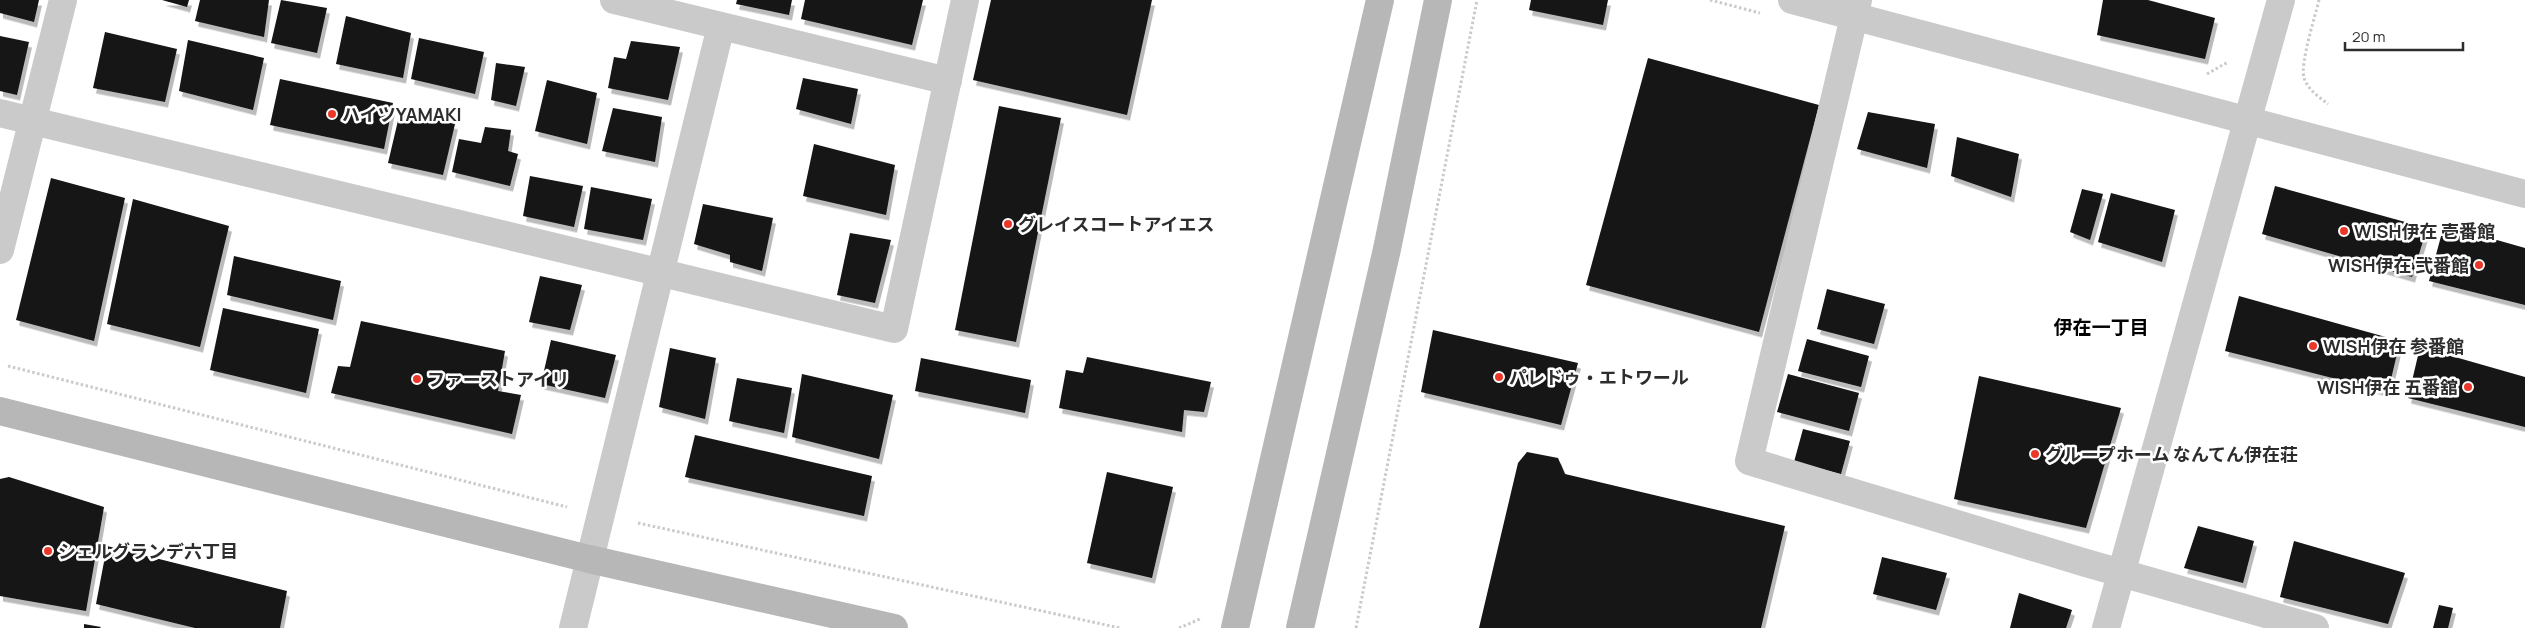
<svg xmlns="http://www.w3.org/2000/svg" width="2525" height="628" viewBox="0 0 2525 628" font-family="Manrope,'Noto Sans JP',sans-serif">
  <defs>
    <filter id="shadow"><feDropShadow dx="3" dy="5.5" stdDeviation="0" flood-color="#0004"/></filter>
  </defs>
  <rect width="100%" height="100%" fill="#fff"/>
  <!-- building -->
  <path fill="#141414" filter="url(#shadow)" d="M0,0H39L34,22L0,13Z
    M162,0H189L187,7Z
    M200,0H269L264,37L195,21Z
    M281,0L327,8L317,53L271,43Z
    M737,0H792L789,15L736,4Z
    M805,0H923L912,45L801,19Z
    M991,0H1152L1127,115L973,80Z
    M1531,0H1608L1603,25L1529,10Z
    M2103,0H2148L2215,18L2205,59L2097,35Z
    M346,16L411,33L403,78L336,64Z
    M105,32L177,49L165,102L93,88Z
    M0,36L29,42L17,95L0,91Z
    M419,38L484,52L475,94L411,79Z
    M188,40L264,58L253,110L179,91Z
    M631,41L680,47L668,100L608,88L614,57L626,59Z
    M1648,58L1819,105L1759,332L1586,285Z
    M496,63L525,67L516,106L491,100Z
    M803,78L858,89L851,124L796,109Z
    M280,79L393,103L384,149L270,125Z
    M547,80L597,93L587,144L535,131Z
    M999,106L1061,118L1016,342L955,330Z
    M613,108L662,117L655,162L602,151Z
    M400,112L455,124L443,175L388,163Z
    M1868,112L1935,124L1927,168L1857,149Z
    M485,127L511,130L508,151L518,154L510,186L452,172L459,139L481,143Z
    M1957,137L2019,154L2011,197L1951,176Z
    M814,144L895,165L886,215L803,196Z
    M530,176L583,186L574,227L523,216Z
    M51,178L125,198L94,341L16,320Z
    M2275,186L2427,228L2412,277L2262,234Z
    M591,187L652,199L643,240L584,229Z
    M2082,189L2103,194L2090,240L2070,232Z
    M2111,193L2175,210L2162,262L2098,242Z
    M133,199L229,226L200,347L107,324Z
    M703,204L773,218L762,271L730,262V255L694,244Z
    M2444,225L2525,248V305L2429,281Z
    M850,233L891,240L875,303L837,295Z
    M234,256L341,281L333,320L227,295Z
    M540,276L582,285L570,330L529,322Z
    M1827,289L1885,304L1874,344L1817,329Z
    M2239,296L2400,341L2388,392L2225,351Z
    M223,308L319,329L306,393L210,370Z
    M361,321L505,351L498,391L521,395L512,434L331,393L338,366L350,367Z
    M1433,330L1578,363L1561,425L1421,392Z
    M1807,339L1869,356L1861,387L1798,371Z
    M551,340L616,355L605,398L541,384Z
    M2420,347L2525,377V427L2408,398Z
    M670,348L716,358L705,419L659,407Z
    M1087,357L1211,382L1204,412L1184,410L1182,432L1059,408L1066,370L1083,373Z
    M921,358L1031,380L1025,413L915,391Z
    M802,374L893,395L879,459L792,437Z
    M1788,374L1859,393L1849,431L1777,412Z
    M1979,376L2121,408L2086,528L1954,499Z
    M737,378L792,388L784,433L729,421Z
    M1803,429L1850,441L1841,474L1794,462Z
    M695,435L872,476L864,516L685,477Z
    M1527,452L1558,458L1565,474L1785,526L1761,628H1479L1518,463Z
    M1107,472L1173,487L1152,578L1087,563Z
    M9,477L104,507L86,611L0,596V479Z
    M2198,526L2254,541L2243,583L2184,568Z
    M2294,541L2405,573L2388,624L2280,597Z
    M107,546L287,591L280,628H195L96,604Z
    M1882,557L1947,573L1936,610L1873,594Z
    M2019,593L2072,610L2066,628H2010Z
    M2439,605L2453,608L2448,628H2433Z
    M84,624L101,627L100,628H84Z"/>
  <g fill="none" stroke-linecap="round" stroke-linejoin="round">
    <!-- path -->
    <path stroke="#cacaca" stroke-width="3" stroke-dasharray="2.5 2.5" stroke-linecap="butt" d="M1710,0L1760,13
      M2319,0C2315,17 2300,63 2304,78C2308,90 2319,97 2328,104
      M2207,74L2228,62
      M8,366L567,507
      M638,523L1120,628
      M1179,628L1202,618
      M1356,628L1477,0"/>
    <!-- street -->
    <path stroke="#cacaca" stroke-width="28" d="M614,0L948,81
      M1792,0L2525,194
      M1858,0L1749,461L2086,563L2315,628
      M0,113L894,329L965,0
      M0,250L63,0
      M573,628L721,26
      M2106,628L2281,0"/>
    <!-- secondary -->
    <path stroke="#b7b7b7" stroke-width="28" d="M0,411L589,559L894,628
      M1235,628L1380,0
      M1300,628L1387,249L1438,0"/>
  </g>
  <!-- markers -->
  <g fill="#ea3729" stroke="#fff" stroke-width="2">
    <circle cx="332" cy="114" r="5"/>
    <circle cx="1008" cy="224" r="5"/>
    <circle cx="2344" cy="231" r="5"/>
    <circle cx="2479" cy="265" r="5"/>
    <circle cx="2313" cy="346" r="5"/>
    <circle cx="1499" cy="377" r="5"/>
    <circle cx="417" cy="379" r="5"/>
    <circle cx="2468" cy="387" r="5"/>
    <circle cx="2035" cy="454" r="5"/>
    <circle cx="48" cy="551" r="5"/>
  </g>
  <g text-anchor="middle" dominant-baseline="central" stroke-width="5" stroke-linejoin="round" paint-order="stroke">
    <!-- poi labels -->
    <g font-size="18" font-weight="bold" fill="#2d2d2d" stroke="#fff" text-anchor="start">
      <text x="342" y="114">ハイツYAMAKI</text>
      <text x="1018" y="224">グレイスコートアイエス</text>
      <text x="2354" y="231">WISH伊在 壱番館</text>
      <text x="2469" y="265" text-anchor="end">WISH伊在 弐番館</text>
      <text x="2323" y="346">WISH伊在 参番館</text>
      <text x="1509" y="377">パレドゥ・エトワール</text>
      <text x="427" y="379">ファーストアイリ</text>
      <text x="2458" y="387" text-anchor="end">WISH伊在 五番舘</text>
      <text x="2045" y="454">グループホーム なんてん伊在荘</text>
      <text x="58" y="551">シェルグランデ六丁目</text>
    </g>
    <!-- neighbourhood labels -->
    <g font-size="19" font-weight="bold" fill="#000" stroke="#fff">
      <text x="2101" y="327">伊在一丁目</text>
    </g>
  </g>
  <!-- scale -->
  <path d="M2345 42v8h118v-8" fill="none" stroke="#2d2d2d" stroke-width="2.5"/>
  <text x="2352" y="42" font-size="15" fill="#2d2d2d" stroke="#ffffff" stroke-width="4" paint-order="stroke">20 m</text>
</svg>
